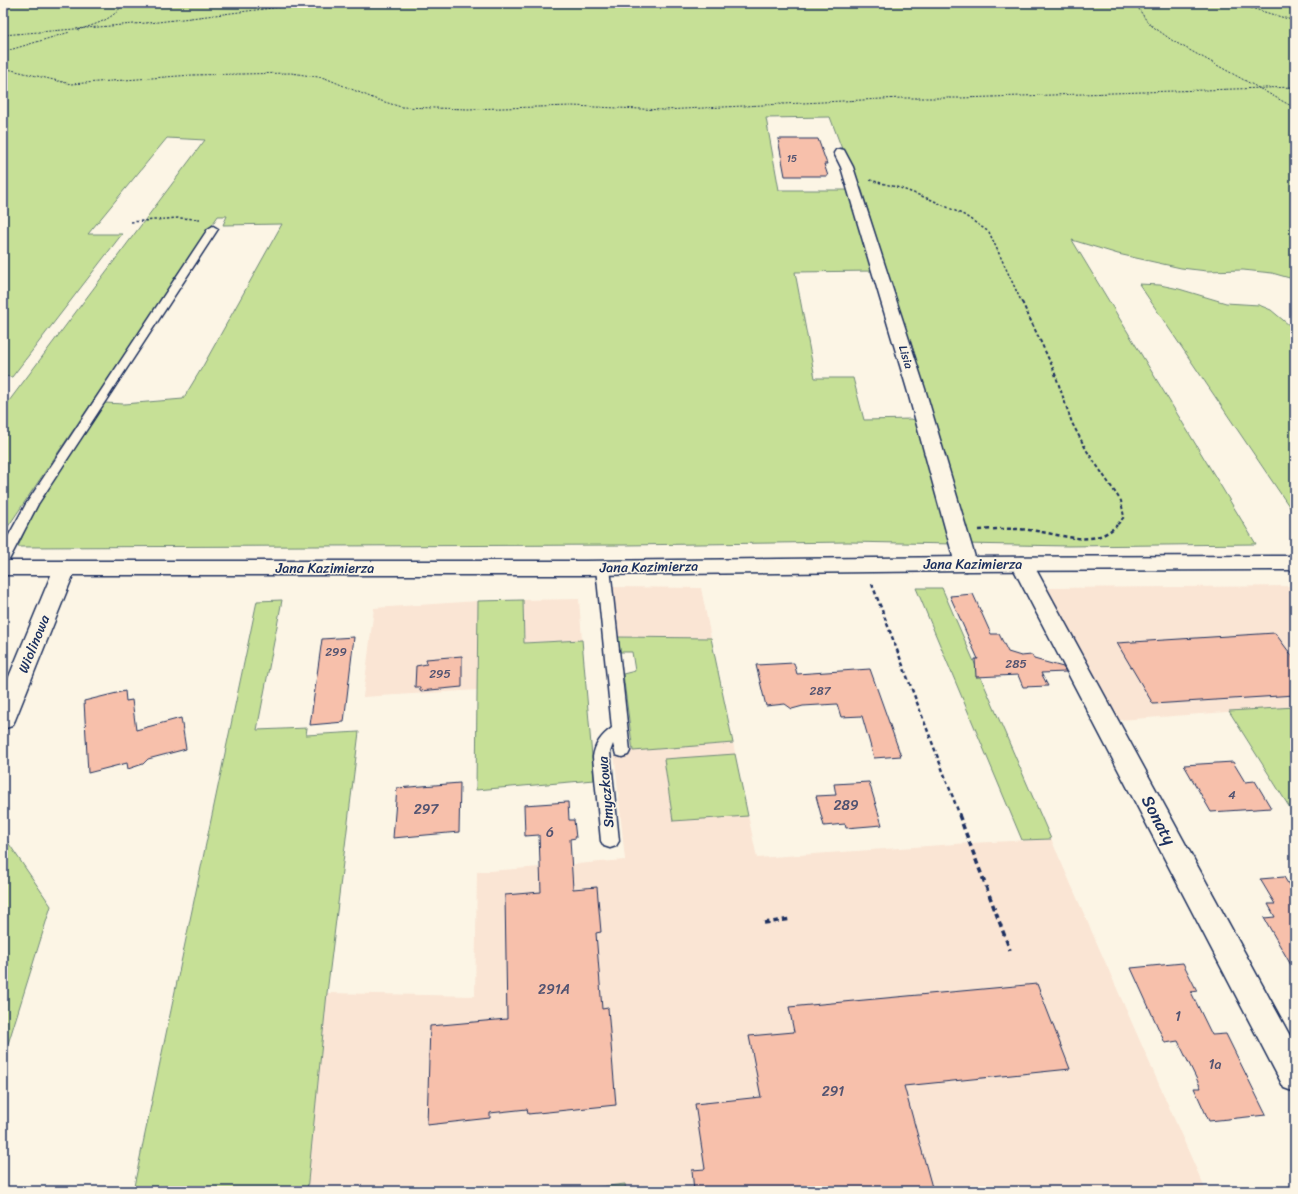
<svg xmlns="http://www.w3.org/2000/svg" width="1298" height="1194" viewBox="0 0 1298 1194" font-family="Sriracha,sans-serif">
  <rect width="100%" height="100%" fill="#fcf5e5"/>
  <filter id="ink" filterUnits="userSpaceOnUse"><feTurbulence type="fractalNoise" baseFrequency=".025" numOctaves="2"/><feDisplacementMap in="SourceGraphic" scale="8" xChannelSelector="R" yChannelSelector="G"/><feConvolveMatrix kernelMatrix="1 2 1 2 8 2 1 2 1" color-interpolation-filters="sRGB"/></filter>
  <g filter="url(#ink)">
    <!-- built -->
    <path fill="#fae5d4" d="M1295,586V707L1120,720L1115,718L1044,588Z
      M612,587L701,588L711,638L617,637Z
      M579,599L582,640L524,643L523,600Z
      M478,601V690L363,697L374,608Z
      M733,743L757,858L970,843L1051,839L1206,1191H307L327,993L475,996L477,872L625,860L614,751Z"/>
    <!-- green -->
    <path fill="#c6e096" stroke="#70887a" d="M3,3H1295V285L1293,279L1272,273L1243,270L1207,271L1181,268L1118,254L1072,240L1256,544L1068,546L964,544L925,404L862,190L845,157L830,117L766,118L779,190H848L873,271L795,272L815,378H853L864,420L911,419L918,421L953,544L848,542L626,545L18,547L33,511L105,403L124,404L183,399L203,366L282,224L223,225L227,216H218L3,534V409L205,140L167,138L88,234H122L12,377L3,376Z
      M1139,284L1160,285L1179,289L1226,303L1259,305L1271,310L1295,330V515Z
      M916,588H942L1051,839L1022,840Z
      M282,600L257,730L307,728L306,735L359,732L327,993L307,1191H133L257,601Z
      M523,600L524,643L582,640L594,780L476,790L478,601Z
      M617,637L711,638L733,743L633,751L623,674L635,671L632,652H620Z
      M1295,707V816L1229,711Z
      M735,754L748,816L673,821L664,759Z
      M3,835L51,906L3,1060Z
      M625,1184L626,1191H566Z"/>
    <!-- building -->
    <path fill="#f7c0ab" stroke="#1b2f5e" d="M778,139H818L827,164H824L828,176H785Z
      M973,594L991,634H999L1008,652L1021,656L1032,655L1034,659L1063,667L1066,672L1041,673L1048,686L1023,687L1018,675L976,677L975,659H978L950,596Z
      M1275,633L1295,660V695L1153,704L1117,643Z
      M354,637L344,722L310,725L322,639Z
      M462,656V687L420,691V687H415L416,666L427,664L426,659Z
      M794,663L797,674L870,669L901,756L874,758L862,716L841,717L837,704L803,706L792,709L785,704L766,706L756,665Z
      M125,691L126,701L132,700L136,730L181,718L186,749L148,759L143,764L128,769L127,763L88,773L84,701Z
      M1233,762L1245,782L1255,781L1271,808L1211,812L1184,765Z
      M869,782L882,825L846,828L845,824L824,826L816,796L836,795L834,784Z
      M460,783L459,832L393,838L397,788Z
      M568,802L569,820H574L576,838L570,839L573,889L597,887L601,932L596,933L602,1009L608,1008L616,1105L528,1114L527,1109L490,1113V1118L427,1125L430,1026L507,1019L505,895L541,892L539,835L525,836L524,805Z
      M1284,877L1295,895V972L1264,918L1275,917L1268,904H1275L1260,879Z
      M1183,963L1197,991L1191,992L1212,1035L1226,1034L1266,1115L1209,1121L1194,1088H1201L1178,1041L1165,1043L1131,968Z
      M1037,984L1070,1069L904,1086L933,1191H694L692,1170L705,1169L695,1104L761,1097L749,1036L794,1032L789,1007Z"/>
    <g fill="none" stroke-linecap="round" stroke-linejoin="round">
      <!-- service casing -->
      <g stroke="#1b2f5e" stroke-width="3">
        <path id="service" d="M213,226L218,229L38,504L10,558L8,561L3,562V546L26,504L208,229Z
          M603,564L608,565L610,568L630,751L628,755L622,757L616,755L613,744L610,752L619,841L616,846L610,848L604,846L601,841L593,757C595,744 601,736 612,728L596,568L598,565Z"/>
      </g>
      <!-- minor casing -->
      <g stroke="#1b2f5e" stroke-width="3">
        <path id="minor" d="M840,149L844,150L853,167L925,389L977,564L974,569L966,571L958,569L955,564L907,389L841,167L834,153L836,150Z
          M1022,557L1030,559L1033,564L1295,1045V1092L1284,1088L1011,564L1014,559Z
          M65,561L73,563L76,568L15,720L12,726L3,729V691L54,568L57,563Z"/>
      </g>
      <!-- secondary casing -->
      <g stroke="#1b2f5e" stroke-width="3">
        <path id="secondary" d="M1295,556V570L966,571L584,575H3V561H584L966,557Z"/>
      </g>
      <!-- path-far4 -->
      <path stroke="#1b2f5e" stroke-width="1" stroke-dasharray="2 1.5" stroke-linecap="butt" d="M1135,3L1148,23L1173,41L1295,108
        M1234,3L1295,21
        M78,30C96,24 113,20 124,3
        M3,35L158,22L313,3
        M3,52L70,32
        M3,68L71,84L192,75L291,73L325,78L375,99L401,107L468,109L572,106L664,110L902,98H961L1295,87"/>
      <!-- path-far3 -->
      <path stroke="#1b2f5e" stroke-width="1.5" stroke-dasharray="2.5 2" stroke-linecap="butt" d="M870,180L900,188L932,200L964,215L989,232L1022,303
        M131,222L178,218L200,219"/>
      <!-- path-far2 -->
      <path stroke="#1b2f5e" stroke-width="2" stroke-dasharray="3.5 2.5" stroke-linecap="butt" d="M1022,302L1053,368L1072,423L1087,451L1121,501L1124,517L1116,526"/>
      <!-- path-far1 -->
      <path stroke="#1b2f5e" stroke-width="2.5" stroke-dasharray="4 3" stroke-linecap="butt" d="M979,530C996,529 1012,528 1029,530C1059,533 1093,550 1117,525
        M872,584L960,816"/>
      <!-- path -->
      <path stroke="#1b2f5e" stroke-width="3.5" stroke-dasharray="5.5 4" stroke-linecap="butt" d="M959,815L1010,950
        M764,923L792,919"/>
      <!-- service -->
      <use href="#service" fill="#fcf5e5" fill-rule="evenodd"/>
      <!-- minor -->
      <use href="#minor" fill="#fcf5e5" fill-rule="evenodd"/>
      <!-- secondary -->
      <use href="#secondary" fill="#fcf5e5" fill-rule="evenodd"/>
    </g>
  </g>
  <g text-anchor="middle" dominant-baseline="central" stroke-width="3" stroke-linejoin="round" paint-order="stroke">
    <!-- far-number labels -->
    <g font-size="10" fill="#525371">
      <text x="792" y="159">15</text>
    </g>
    <!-- far-street labels -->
    <g font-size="12" fill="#1b2f5e" stroke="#fcf5e5">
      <text transform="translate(906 357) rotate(73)">Lisia</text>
    </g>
    <!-- number labels -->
    <g font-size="12" fill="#525371">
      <text x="336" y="652">299</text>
      <text x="1016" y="664">285</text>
      <text x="440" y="674">295</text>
      <text x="820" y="691">287</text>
      <text x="1232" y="795">4</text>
    </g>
    <!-- street labels -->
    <g font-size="14" fill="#1b2f5e" stroke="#fcf5e5">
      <text x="973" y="564">Jana Kazimierza</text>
      <text transform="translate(649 567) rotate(-1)">Jana Kazimierza</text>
      <text x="325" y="568">Jana Kazimierza</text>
      <text transform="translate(34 644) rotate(-68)">Wiolinowa</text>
      <text transform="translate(606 792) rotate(-95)">Smyczkowa</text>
    </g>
    <!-- near-number labels -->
    <g font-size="14" fill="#525371">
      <text x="846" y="805">289</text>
      <text x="426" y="809">297</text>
      <text x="550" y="832">6</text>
      <text x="554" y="989">291A</text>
      <text x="1178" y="1016">1</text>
      <text x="1215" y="1064">1a</text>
      <text x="833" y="1091">291</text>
    </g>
    <!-- near-street labels -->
    <g font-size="17" fill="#1b2f5e" stroke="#fcf5e5">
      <text transform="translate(1159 820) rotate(62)">Sonaty</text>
    </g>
  </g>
  <!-- margin -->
  <rect width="1298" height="1194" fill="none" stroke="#fcf5e5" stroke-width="16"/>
  <rect x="8" y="8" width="1282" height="1178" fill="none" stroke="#1b2f5e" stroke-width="1.5" filter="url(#ink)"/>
</svg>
